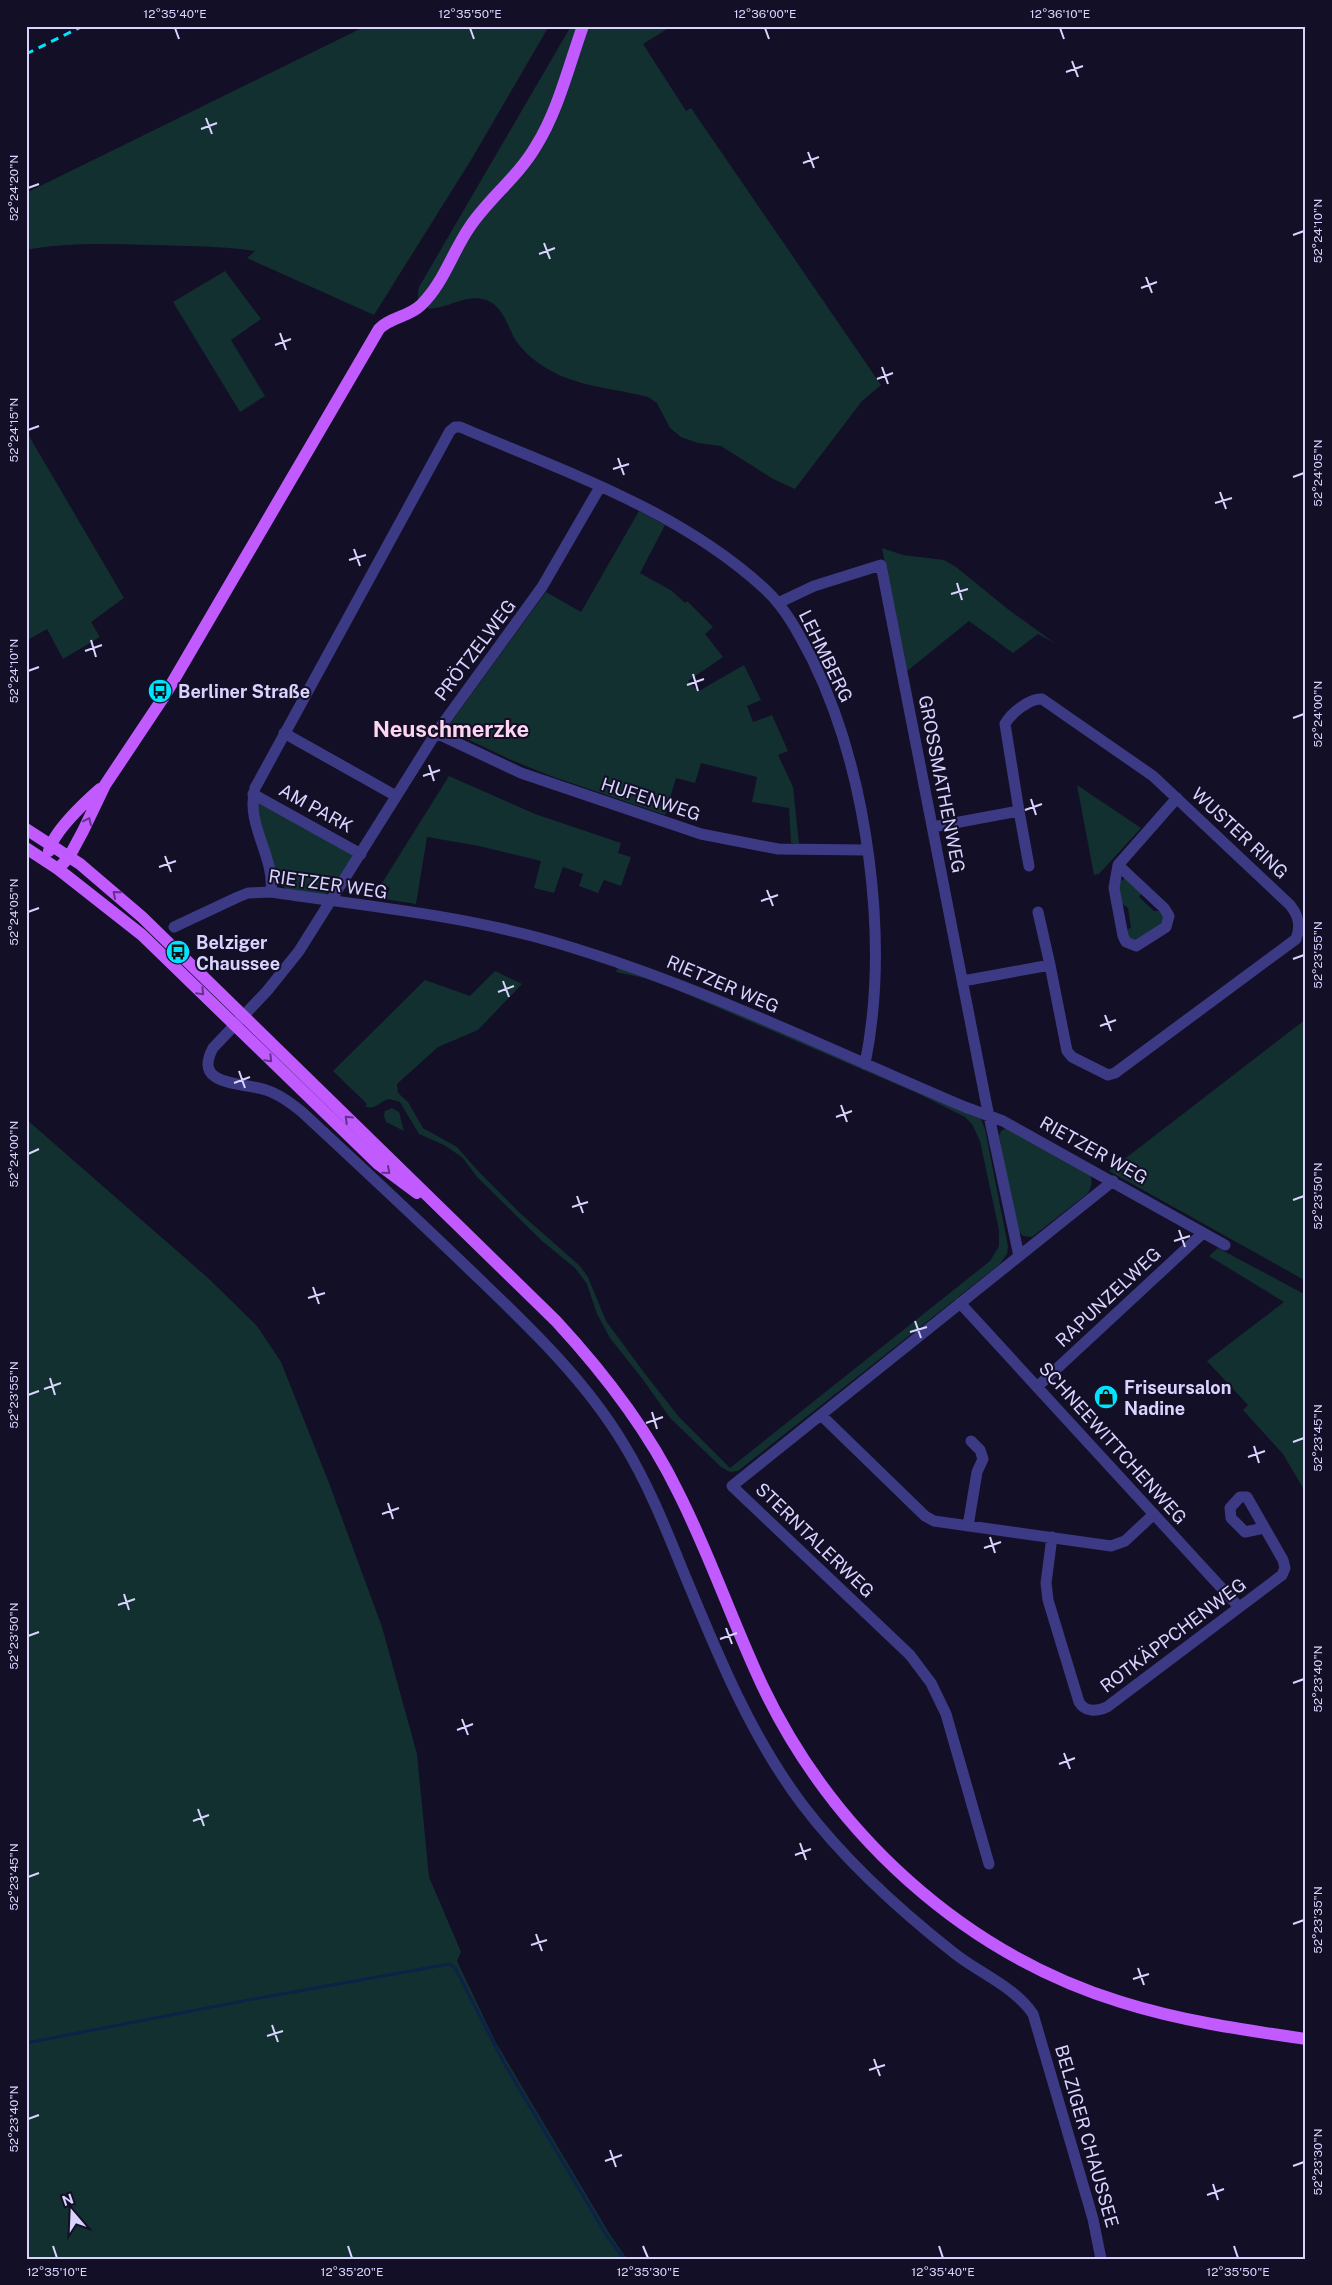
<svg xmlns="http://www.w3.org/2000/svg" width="1332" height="2285" viewBox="0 0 1332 2285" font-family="'Public Sans',sans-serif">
  <rect width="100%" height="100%" fill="#130f26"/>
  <!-- green -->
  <path fill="#12302f" d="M366,26H549L471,160L374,315L247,258L255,251C221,246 187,246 152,245C110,244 68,242 26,250V193Z
    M571,26H672L643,44L686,111L691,108L881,385L862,401L795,489L773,479L721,446L698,443L681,437L670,428L657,403L648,397C606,386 570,388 533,359C527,354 519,346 515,339C507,325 503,306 486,300C463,292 443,314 422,307C418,300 417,295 419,287Z
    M225,271L261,319L231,340L265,396L240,412L173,302Z
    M26,431L124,598L91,622L100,637L63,659L47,629L26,641Z
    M639,511L665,525L640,573L672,591L685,603L687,601L713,627L705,634L723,657L688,681L699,691L744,665L761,700L747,706L753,722L772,715L788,751L778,755L793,787L799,844L791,843L789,808L752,802L757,777L701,763L695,783L676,778L665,815L548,775L509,759L446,729L546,592L581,612Z
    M882,548L903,555L944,560L956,567L1009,610L1056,644L1038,634L1013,653L969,621L906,672Z
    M449,776L535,814L621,843L618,853L631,857L621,886L604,880L598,893L579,886L583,874L563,867L554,893L534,888L541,861L479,846L427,837L416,904L384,899L390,888L382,883Z
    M1077,785L1141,828L1099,874L1094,875Z
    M258,802L357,854L334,890L324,895L288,890L281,885L257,818Z
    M1125,878L1143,892L1139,897L1154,911H1162L1165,921L1139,941L1130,939L1125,930L1131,928L1128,908L1121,903L1118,883Z
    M618,967L652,977L981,1119L985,1129L1008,1246L1007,1254L1000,1264L738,1471L730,1472L721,1467L670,1418L644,1381L610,1338L597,1314L587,1284L575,1268L542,1241L477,1177L462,1157L444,1145L419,1134L400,1102L389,1099C380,1101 375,1111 365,1106L367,1104L333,1071L425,980L470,996L495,971L522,984L478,1030L438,1047L397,1084L398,1093L408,1102L423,1128L457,1147L479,1172L521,1214L580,1266L588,1277L606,1321L646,1375L679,1417L730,1468L990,1261L999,1246V1230L980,1141L972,1124L965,1117L919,1094L672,988L644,978L616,972Z
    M1306,1019V1281L1109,1171Z
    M392,1108L399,1112L404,1131L386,1122L384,1116L385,1111Z
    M26,1119L208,1278L257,1326L281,1362L329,1483L382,1627L417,1754L429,1877L461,1952L457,1961L495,2041L609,2233L627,2259H26Z
    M1006,1128L1090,1175C1093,1182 1092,1188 1087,1194L1032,1237L1023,1236L1017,1229L999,1136L1001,1131Z
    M1218,1248L1306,1295V1493L1283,1454L1243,1410L1248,1405L1207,1361L1284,1302L1209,1256Z"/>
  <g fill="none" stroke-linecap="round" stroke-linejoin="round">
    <!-- stream -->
    <path stroke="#0c2248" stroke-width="3" d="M26,2043L259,1998L450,1964L455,1968L504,2063L607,2236L624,2259"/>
    <!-- minor -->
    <path stroke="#3d3a85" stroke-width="11" d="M600,487L542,587L436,733L299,951L267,991L213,1048C192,1087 243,1082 266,1090C279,1094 291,1103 302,1112C358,1164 415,1217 470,1270C526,1324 583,1377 623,1443C647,1482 664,1524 681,1566C715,1648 748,1732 802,1804C845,1861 898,1909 954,1953C979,1973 1015,1987 1033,2014L1093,2219L1101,2259
      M778,603L814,586L881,565L986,1102L1019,1256
      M284,733L396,796
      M436,733L521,773L701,834L778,849L867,850
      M253,794L361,854
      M1019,811L1029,866
      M933,827L1019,811L1005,724C1011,713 1030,698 1042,699L1153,776L1290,905C1299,916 1301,926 1296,939L1115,1073L1108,1075L1072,1057L1067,1051L1050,965
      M1118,865L1114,888L1123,936L1126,942L1136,946L1166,927L1169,916L1164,908L1118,865L1177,798
      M271,892C275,855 245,825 255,788L450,431L455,427H460C566,472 681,511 766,590C787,610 800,636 813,661C868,774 890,941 865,1064
      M174,927L238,897L248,893L271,892C359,905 450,914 536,937C685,978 823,1047 965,1107L1003,1121L1225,1245
      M963,981L1050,965L1038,912
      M960,1303L1239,1607
      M1037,1387L1203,1233
      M821,1415L925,1516L934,1521L1111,1546L1125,1541L1154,1514
      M968,1526L977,1472L983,1459L980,1450L971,1441
      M1052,1537L1046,1583L1048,1600L1079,1702C1085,1712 1096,1712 1107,1707L1282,1575L1285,1568L1283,1560L1247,1497H1240L1230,1508L1231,1518L1245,1532L1264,1528
      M989,1864L946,1714L931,1683L910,1655L732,1486L1113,1181"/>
    <!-- major -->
    <path stroke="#c25bff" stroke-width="12" d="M26,829L80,864L142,917L556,1321C604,1373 647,1428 678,1492C710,1555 732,1621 762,1685C833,1834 963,1953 1121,2002C1181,2021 1244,2030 1306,2039
      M26,848L58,869L142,935L378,1164L417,1193
      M49,851C53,832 85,802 100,789
      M58,869L69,857L83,831L105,785L165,695L379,329C390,317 409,317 421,305C443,284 452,253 469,228C488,199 518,177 536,146C558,111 569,65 583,26"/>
    <!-- rail -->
    <path stroke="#00e5ff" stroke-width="3" stroke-dasharray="8 6" stroke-linecap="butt" d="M26,54L83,26"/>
  </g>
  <!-- one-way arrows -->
  <defs><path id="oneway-chevron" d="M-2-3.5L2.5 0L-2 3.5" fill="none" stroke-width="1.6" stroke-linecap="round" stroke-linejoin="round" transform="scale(1.25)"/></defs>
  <g stroke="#623188">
    <use href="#oneway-chevron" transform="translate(88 821) rotate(-65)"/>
    <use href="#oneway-chevron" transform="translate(116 894) rotate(-139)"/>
    <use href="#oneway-chevron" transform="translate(201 992) rotate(45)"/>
    <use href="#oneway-chevron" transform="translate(269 1059) rotate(45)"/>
    <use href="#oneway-chevron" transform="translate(348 1119) rotate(-136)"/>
    <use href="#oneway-chevron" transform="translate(387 1171) rotate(41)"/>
  </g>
  <!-- ticks -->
  <path fill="none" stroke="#d9d4ff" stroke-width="2" d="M175,28L179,39M470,28L474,39M765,28L769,39M1060,28L1064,39M1072,61L1078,77M1066,72L1083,66M206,118L212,134M201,129L217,123M808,152L814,168M803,163L819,157M28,188L39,184M1293,235L1304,231M544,243L550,259M539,254L555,248M1146,277L1152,293M1141,288L1157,282M280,333L286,350M275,345L291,339M882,367L888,384M877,379L893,373M28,430L39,426M618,458L624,475M613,469L629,464M1293,477L1304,473M1220,492L1226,509M1215,503L1232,498M354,549L360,566M349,560L366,555M957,583L962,600M951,594L968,589M91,640L96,657M85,651L102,645M28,671L39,667M693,674L698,691M687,685L704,679M1293,718L1304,714M429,765L434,781M423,776L440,770M1031,799L1036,815M1025,810L1042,804M165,856L171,872M159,867L176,861M767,890L773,906M761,901L778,895M28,912L39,908M1293,959L1304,955M503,981L509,997M498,992L514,986M1105,1015L1111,1031M1100,1026L1116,1020M239,1071L245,1088M234,1083L250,1077M841,1105L847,1122M836,1117L852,1111M28,1154L39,1149M577,1196L583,1213M1293,1200L1304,1196M572,1207L588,1202M1179,1230L1185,1247M1174,1241L1190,1236M313,1287L319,1304M308,1298L325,1293M915,1321L921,1338M910,1332L927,1327M50,1378L55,1395M44,1389L61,1383M28,1395L39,1391M652,1412L657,1429M646,1423L663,1417M1293,1442L1304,1438M1254,1446L1259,1463M1248,1457L1265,1451M388,1503L393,1519M382,1514L399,1508M990,1537L995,1553M984,1548L1001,1542M124,1594L129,1610M118,1605L135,1599M726,1628L732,1644M28,1636L39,1632M720,1639L737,1633M1293,1683L1304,1679M462,1719L468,1735M457,1730L473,1724M1064,1753L1070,1769M1059,1764L1075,1758M198,1809L204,1826M193,1821L209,1815M800,1843L806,1860M795,1855L811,1849M28,1877L39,1873M1293,1924L1304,1920M536,1934L542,1951M531,1945L547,1940M1138,1968L1144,1985M1133,1979L1149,1974M272,2025L278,2042M267,2036L283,2031M874,2059L880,2076M869,2070L885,2065M28,2119L39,2115M610,2150L616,2167M605,2161L622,2155M1293,2166L1304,2162M1213,2184L1218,2200M1207,2195L1224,2189M53,2246L57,2258M348,2246L352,2258M643,2246L648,2258M939,2246L943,2258M1234,2246L1238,2258"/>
  <!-- icons -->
  <defs>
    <g id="bus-disc" transform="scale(1.25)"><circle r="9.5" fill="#00e5ff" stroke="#130f26"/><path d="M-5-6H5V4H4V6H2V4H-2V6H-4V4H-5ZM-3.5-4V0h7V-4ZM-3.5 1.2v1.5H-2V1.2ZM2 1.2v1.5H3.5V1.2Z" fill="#111"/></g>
    <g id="shop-disc" transform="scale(1.25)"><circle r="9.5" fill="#00e5ff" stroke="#130f26"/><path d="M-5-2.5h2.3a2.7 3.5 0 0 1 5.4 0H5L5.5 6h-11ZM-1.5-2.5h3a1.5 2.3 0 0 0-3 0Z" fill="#111"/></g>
  </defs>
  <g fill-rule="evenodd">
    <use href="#bus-disc" x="160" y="691"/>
    <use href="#bus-disc" x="178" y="952"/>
    <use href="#shop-disc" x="1106" y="1397"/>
  </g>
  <g text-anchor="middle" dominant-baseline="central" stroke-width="4" stroke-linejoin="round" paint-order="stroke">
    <!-- street labels -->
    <g font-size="18" fill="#d9d4ff" stroke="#130f26">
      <text transform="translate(475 650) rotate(-53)">PRÖTZELWEG</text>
      <text transform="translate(826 656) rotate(64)">LEHMBERG</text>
      <text transform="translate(942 784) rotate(79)">GROSSMATHENWEG</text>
      <text transform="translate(651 799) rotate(18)">HUFENWEG</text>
      <text transform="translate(316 808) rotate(29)">AM PARK</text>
      <text transform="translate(1240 833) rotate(43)">WUSTER RING</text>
      <text transform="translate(328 884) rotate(8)">RIETZER WEG</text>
      <text transform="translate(723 984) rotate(23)">RIETZER WEG</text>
      <text transform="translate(1094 1150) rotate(29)">RIETZER WEG</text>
      <text transform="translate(1108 1297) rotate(-43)">RAPUNZELWEG</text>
      <text transform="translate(1113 1443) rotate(48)">SCHNEEWITTCHENWEG</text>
      <text transform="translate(815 1540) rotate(44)">STERNTALERWEG</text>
      <text transform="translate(1173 1635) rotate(-37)">ROTKÄPPCHENWEG</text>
      <text transform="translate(1087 2136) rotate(74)">BELZIGER CHAUSSEE</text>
    </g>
    <!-- poi labels -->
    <g font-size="18" font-weight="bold" fill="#d9d4ff" stroke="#130f26" text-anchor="start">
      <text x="178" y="691">Berliner Straße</text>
      <text x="196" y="942">Belziger<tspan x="196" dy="21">Chaussee</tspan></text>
      <text x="1124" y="1387">Friseursalon<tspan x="1124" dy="21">Nadine</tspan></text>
    </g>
    <!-- district labels -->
    <g font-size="22" font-weight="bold" fill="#ffd6f0" stroke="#130f26">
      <text x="451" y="729">Neuschmerzke</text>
    </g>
  </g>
  <!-- border -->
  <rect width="1332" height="2285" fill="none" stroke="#130f26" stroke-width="55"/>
  <!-- north arrow -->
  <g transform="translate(72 2212) rotate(341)" stroke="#130f26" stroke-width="4" paint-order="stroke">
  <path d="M0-4L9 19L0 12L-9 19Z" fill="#d9d4ff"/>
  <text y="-8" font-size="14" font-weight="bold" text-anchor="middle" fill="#d9d4ff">N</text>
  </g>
  <rect x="28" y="28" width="1276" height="2230" fill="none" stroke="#d9d4ff" stroke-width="2"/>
  <g font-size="12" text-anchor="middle" fill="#d9d4ff">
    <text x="175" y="18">12°35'40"E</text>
    <text x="470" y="18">12°35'50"E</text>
    <text x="765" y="18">12°36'00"E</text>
    <text x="1060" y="18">12°36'10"E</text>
    <text transform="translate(14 188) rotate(-90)" y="4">52°24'20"N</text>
    <text transform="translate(1318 231) rotate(-90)" y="4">52°24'10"N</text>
    <text transform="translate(14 430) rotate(-90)" y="4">52°24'15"N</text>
    <text transform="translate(1318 473) rotate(-90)" y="4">52°24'05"N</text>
    <text transform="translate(14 671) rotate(-90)" y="4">52°24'10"N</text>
    <text transform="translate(1318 714) rotate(-90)" y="4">52°24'00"N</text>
    <text transform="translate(14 912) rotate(-90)" y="4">52°24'05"N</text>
    <text transform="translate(1318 955) rotate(-90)" y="4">52°23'55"N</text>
    <text transform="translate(14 1154) rotate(-90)" y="4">52°24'00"N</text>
    <text transform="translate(1318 1196) rotate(-90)" y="4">52°23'50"N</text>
    <text transform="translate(14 1395) rotate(-90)" y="4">52°23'55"N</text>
    <text transform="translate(1318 1438) rotate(-90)" y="4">52°23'45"N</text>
    <text transform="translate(14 1636) rotate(-90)" y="4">52°23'50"N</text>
    <text transform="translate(1318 1679) rotate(-90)" y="4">52°23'40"N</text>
    <text transform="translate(14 1877) rotate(-90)" y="4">52°23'45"N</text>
    <text transform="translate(1318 1920) rotate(-90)" y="4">52°23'35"N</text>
    <text transform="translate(14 2119) rotate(-90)" y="4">52°23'40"N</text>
    <text transform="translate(1318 2162) rotate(-90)" y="4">52°23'30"N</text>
    <text x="57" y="2276">12°35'10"E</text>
    <text x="352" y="2276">12°35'20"E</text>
    <text x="648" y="2276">12°35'30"E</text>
    <text x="943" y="2276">12°35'40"E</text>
    <text x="1238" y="2276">12°35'50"E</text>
  </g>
</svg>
